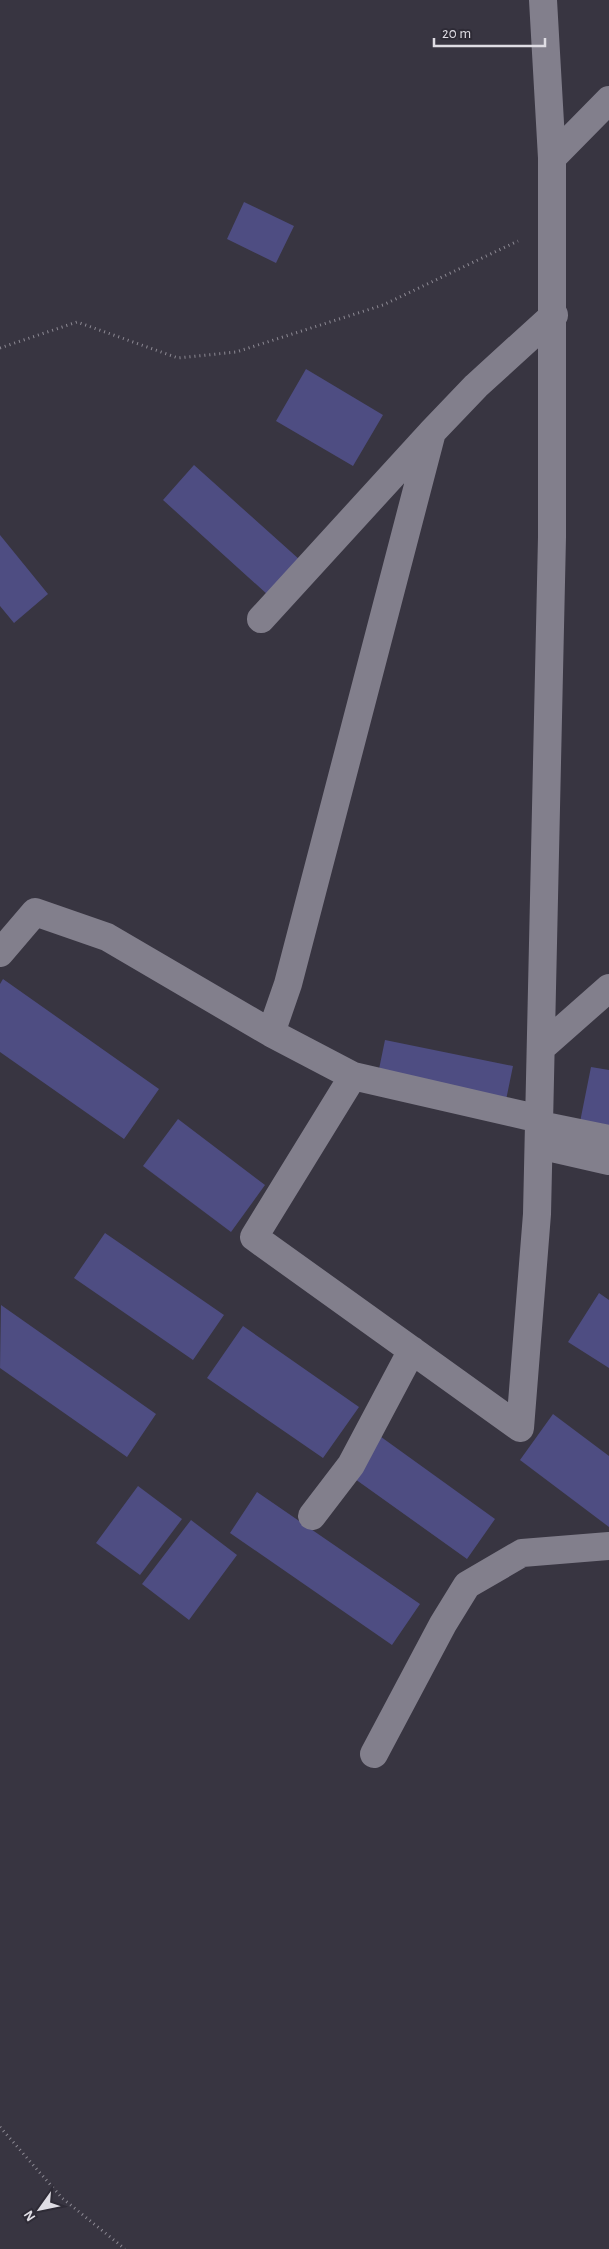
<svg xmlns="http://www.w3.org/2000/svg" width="609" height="2249" viewBox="0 0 609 2249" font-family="'Alegreya Sans',sans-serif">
  <rect width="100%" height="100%" fill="#383541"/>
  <!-- building -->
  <path fill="#4e4d82" d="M244,202L294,226L276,263L227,239Z
    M306,369L383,415L353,466L276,421Z
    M194,465L300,560L268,595L163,500Z
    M0,535L48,594L14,623L0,606Z
    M3,979L159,1089L124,1139L0,1052V984Z
    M385,1040L513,1066L506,1100L378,1074Z
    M591,1067L609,1070V1128L580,1122Z
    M178,1119L265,1185L231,1232L143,1166Z
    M105,1233L224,1315L193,1360L74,1278Z
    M599,1293L609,1300V1368L568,1342Z
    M1,1305L156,1414L127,1457L0,1368Z
    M243,1326L359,1407L323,1458L207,1378Z
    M553,1414L609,1456V1527L520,1460Z
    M377,1434L495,1519L467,1559L348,1474Z
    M138,1486L182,1519L140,1575L96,1543Z
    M257,1492L420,1604L392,1645L230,1533Z
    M191,1520L237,1555L189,1620L142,1584Z"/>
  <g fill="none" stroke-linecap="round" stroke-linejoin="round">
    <!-- path -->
    <path stroke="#8d8a94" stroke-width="3" stroke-dasharray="1 4" stroke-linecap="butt" d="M0,348L77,322L178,358L236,352L383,305L518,241
      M0,2127L62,2198L125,2249"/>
    <!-- minor -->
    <path stroke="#827f8c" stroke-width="28" d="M552,158L609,100
      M261,619L432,432L476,386L554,315
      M0,953L35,912L107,937L271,1033L353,1076L540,1119
      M271,1033L288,984L432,432
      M541,1048L609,988
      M353,1076L254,1237L520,1428L537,1214L552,537V158L543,0
      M540,1125L609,1139
      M539,1145L609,1161
      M312,1516L351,1465L412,1350
      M374,1754L443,1624L467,1585L522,1553L609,1546"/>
  </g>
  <!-- north arrow -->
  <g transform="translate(40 2209) rotate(237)" stroke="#2e2b36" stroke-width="4" paint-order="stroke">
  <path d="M0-4L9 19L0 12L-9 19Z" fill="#dfdde4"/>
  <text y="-8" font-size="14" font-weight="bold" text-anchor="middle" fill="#dfdde4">N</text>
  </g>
  <!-- scale -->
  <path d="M434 38v8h111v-8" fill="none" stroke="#dfdde4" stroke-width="2.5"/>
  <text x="442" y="38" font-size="15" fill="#dfdde4" stroke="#2e2b36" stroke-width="4" paint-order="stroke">20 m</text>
</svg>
